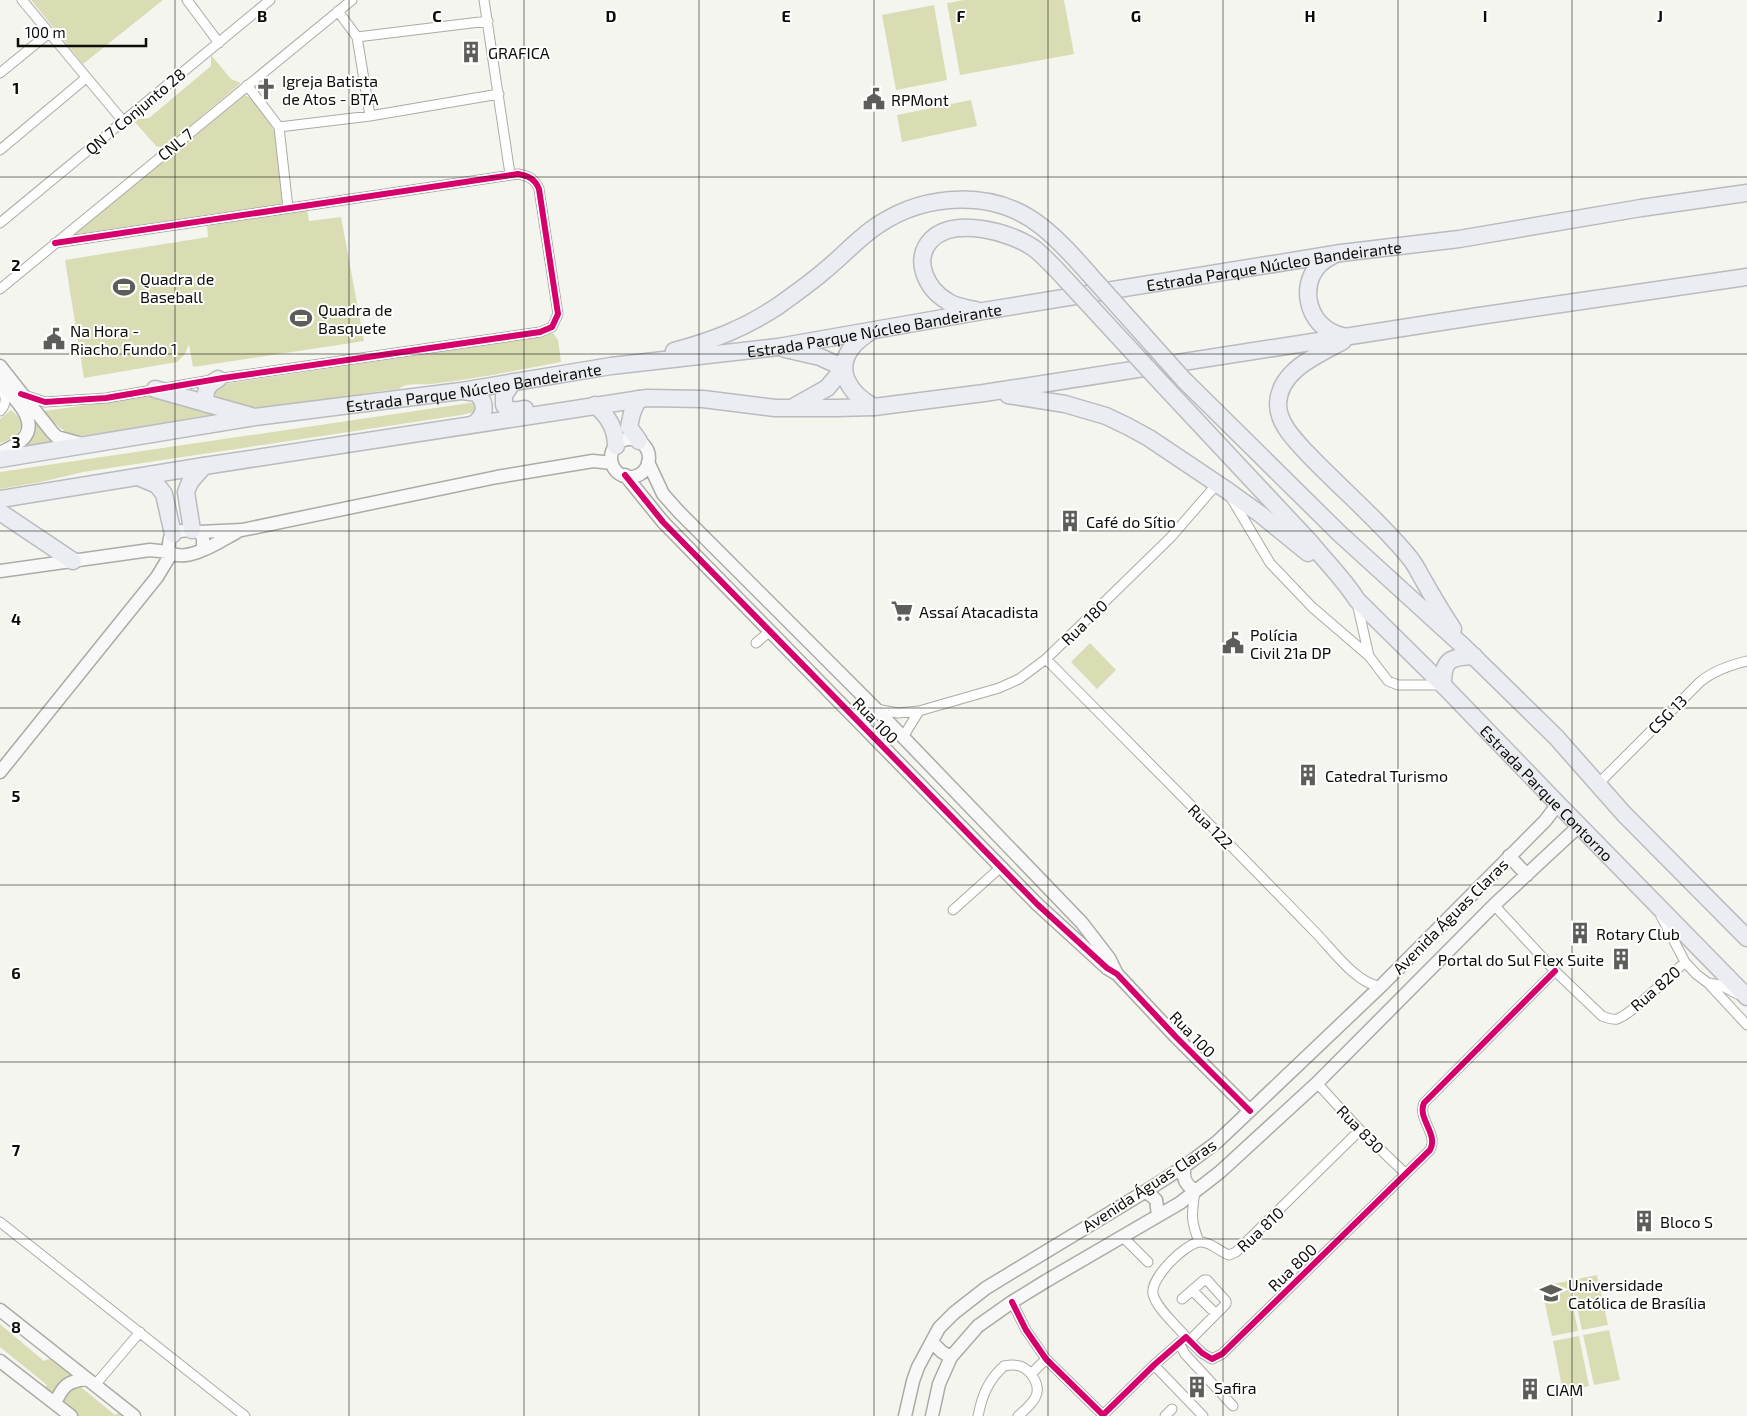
<svg xmlns="http://www.w3.org/2000/svg" width="1747" height="1416" viewBox="0 0 1747 1416" font-family="'Exo 2',sans-serif">
  <rect width="100%" height="100%" fill="#f4f5ef"/>
  <!-- green -->
  <path fill="#dadcb4" d="M31,0H163L83,64Z
    M964,0H1064L1074,54L960,75L947,3Z
    M934,5L947,80L896,90L882,15Z
    M211,55L231,79L241,83L164,148L156,146L133,120L149,118L211,66Z
    M245,95L255,100L275,132L283,199L282,204L72,235Z
    M971,100L977,126L902,142L897,115Z
    M307,209L309,221L341,217L364,341L193,367L189,344L185,354L177,362L84,378L65,260L208,237L207,226Z
    M553,333L558,340L561,362C518,370 475,379 431,384C421,385 405,382 399,389C347,394 294,410 242,407C232,406 222,402 212,400L208,392L224,384L540,337Z
    M151,396L169,399L226,416L80,436C64,434 54,424 44,411Z
    M476,402L479,403L474,412L461,415L83,472L41,482L0,489V472Z
    M11,410L23,421C19,435 13,439 0,443V419Z
    M36,419L59,442L25,446C35,438 37,431 36,419Z
    M1090,643L1116,670L1097,689L1071,662Z
    M1597,1275L1608,1325L1582,1330L1571,1280Z
    M1568,1281L1578,1331L1552,1336L1541,1286Z
    M0,1324L44,1361L52,1358L74,1375L61,1383L54,1398L43,1389L47,1385L0,1347Z
    M1609,1330L1620,1380L1594,1385L1583,1335Z
    M1579,1336L1589,1386L1563,1392L1553,1341Z
    M77,1384L115,1415L122,1411L128,1416H76L61,1403L66,1390Z"/>
  <g fill="none" stroke-linecap="round" stroke-linejoin="round">
    <!-- street casing -->
    <g stroke="#ababa7" stroke-width="11">
      <path id="street" d="M22,0L123,121
        M187,0L219,43
        M484,0L510,174
        M338,11L357,37L370,116
        M357,37L488,21
        M0,73L49,33
        M247,85L279,127L288,208
        M279,127L370,116L499,94
        M0,150L86,78
        M0,223L270,0
        M0,289L352,0
        M24,395L45,402L106,398L223,378L540,332L552,327L558,314L539,189C535,179 529,176 518,174L55,243
        M0,411C7,404 6,397 2,388
        M1230,496L1270,563L1312,607L1369,656L1388,681L1398,685H1443
        M1357,603L1369,656
        M756,643L770,631
        M1046,659C1136,750 1226,840 1315,932C1331,948 1358,986 1381,986
        M876,709L898,713L919,711L999,688L1019,679L1046,659L1171,537L1217,484
        M903,737L919,711
        M1598,784L1700,682C1713,671 1730,665 1747,661
        M1494,905L1555,971L1602,1016C1607,1018 1612,1020 1617,1019C1631,1015 1672,974 1685,962
        M953,910L1001,867
        M1661,916L1685,962L1696,974L1708,983L1720,985L1737,994
        M1708,983L1747,1025
        M1317,1083L1360,1130L1406,1174
        M1195,1190C1192,1215 1190,1218 1199,1242
        M0,1222L245,1416
        M1122,1236L1148,1262
        M1192,1290L1216,1314
        M1182,1299L1204,1280H1207L1226,1301V1304L1190,1340
        M1012,1302L1026,1330L1046,1359L1103,1415L1154,1365L1186,1337L1202,1353L1212,1359L1222,1354L1430,1150C1439,1134 1417,1119 1424,1103L1555,971
        M1186,1337C1177,1326 1156,1308 1153,1294C1150,1278 1186,1242 1201,1242C1211,1242 1220,1252 1229,1255L1236,1252L1360,1130
        M1179,1343L1185,1354L1233,1406
        M1154,1365L1203,1416
        M1031,1374L1046,1359
        M95,1385L140,1332
        M978,1416C982,1396 988,1380 1004,1366C1009,1365 1014,1364 1020,1366C1031,1370 1042,1386 1035,1398C1031,1405 1024,1411 1018,1416
        M1165,1416L1172,1409"/>
    </g>
    <!-- secondary casing -->
    <g stroke="#ababa7" stroke-width="15">
      <path id="secondary" d="M0,366L52,432L57,437L82,444
        M0,382C11,396 41,420 23,439C17,445 8,449 0,453
        M611 458a19 19 0 1 1 38 0a19 19 0 1 1-38 0Z
        M648,462L663,494L679,512L876,709L1082,923L1109,958L1117,974
        M625,475L663,522L1037,904L1107,968L1117,974L1176,1037L1250,1111
        M199,532L242,530L497,477L593,461L612,463
        M203,550V537L199,532C192,530 177,529 171,536C168,540 169,547 169,552C187,564 220,541 237,532
        M0,571L150,550L169,552
        M0,772L157,577L171,554
        M1509,856L1527,875
        M1185,1166C1182,1177 1185,1185 1195,1190
        M1146,1191L1156,1200L1158,1215
        M0,1310L134,1416
        M932,1342L942,1352L951,1357
        M0,1361L71,1416
        M55,1403C63,1386 67,1381 87,1379
        M905,1416L913,1381L918,1367L939,1328L954,1313L986,1288L1146,1191L1185,1166L1217,1142L1381,986L1545,821L1558,804
        M932,1416L939,1384L951,1357L978,1326L1012,1302L1046,1281L1180,1203L1220,1172L1317,1083L1494,905L1579,826"/>
    </g>
    <!-- highway casing -->
    <g stroke="#b9bbbe" stroke-width="19">
      <g id="highway">
        <path d="M1332,256C1294,273 1304,329 1343,336"/>
        <path d="M976,310C966,308 955,307 947,301C927,289 912,260 931,240C954,216 1012,232 1035,249C1047,259 1057,270 1068,282"/>
        <path d="M868,333C863,337 857,341 853,346C833,370 850,394 874,407"/>
        <path d="M1343,341C1318,355 1279,370 1278,404C1278,423 1294,439 1306,452C1340,488 1378,519 1409,557C1416,565 1420,575 1425,583C1434,599 1443,614 1453,629"/>
        <path d="M785,349L820,357L844,368L827,388L795,406"/>
        <path d="M674,351C714,340 743,329 778,306C793,295 809,284 823,272C842,257 858,238 878,225C926,193 994,189 1041,226C1059,240 1074,257 1089,274"/>
        <path d="M1184,380L1339,533L1463,646L1556,737L1624,814L1747,938"/>
        <path d="M513,382L504,395V405C509,413 517,410 525,409"/>
        <path id="s1" d="M1164,386L1310,542C1325,561 1344,579 1357,600L1443,685L1558,804L1747,997"/>
        <path d="M155,389L251,416"/>
        <path d="M463,391L477,393C487,404 486,415 474,424"/>
        <path d="M1008,395L1065,404L1106,416L1127,426L1149,438L1228,491L1260,514L1308,553"/>
        <path d="M638,399L632,413L629,427L639,441"/>
        <path d="M207,404C203,392 207,385 218,379"/>
        <path d="M595,405C608,416 616,428 616,446"/>
        <path id="s2" d="M0,459L255,417L461,391L611,366L778,347L983,311L1341,253L1459,239L1641,208L1747,193"/>
        <path d="M138,477L157,485L164,494L173,534"/>
        <path d="M0,499L204,466L647,398L703,399L775,408H836L874,407L984,393L1479,316L1747,277"/>
        <path d="M0,512L73,561"/>
        <path d="M192,530L186,492L190,482L204,466"/>
        <path d="M1443,685C1443,659 1450,657 1474,656"/>
      </g>
    </g>
    <!-- street -->
    <use href="#street" stroke="#fdfefd" stroke-width="9"/>
    <!-- secondary -->
    <use href="#secondary" stroke="#f8f8f9" stroke-width="12"/>
    <!-- highway -->
    <use href="#highway" stroke="#ecedf2" stroke-width="16"/>
    <!-- highway-bridge casing -->
    <g stroke="#b9bbbe" stroke-width="19" stroke-linecap="butt">
      <path id="highway-bridge" d="M1089,274L1184,380
        M1068,282L1164,386"/>
    </g>
    <!-- highway-bridge -->
    <use href="#highway-bridge" stroke="#ecedf2" stroke-width="16"/>
    <!-- cycleway casing -->
    <g stroke="#fff" stroke-width="9">
      <path id="cycleway" d="M21,394L45,402L106,398L223,378L540,332L552,327L558,314L539,189C535,179 529,176 518,174L55,243
        M625,475L663,522L1037,904L1107,968L1117,974L1176,1037L1250,1111
        M1012,1302L1026,1330L1046,1359L1103,1415L1154,1365L1186,1337L1202,1353L1212,1359L1222,1354L1430,1150C1439,1134 1417,1119 1424,1103L1555,971"/>
    </g>
    <!-- cycleway -->
    <use href="#cycleway" stroke="#d6006c" stroke-width="6"/>
  </g>
  <!-- grid -->
  <path fill="none" stroke="#0c0c09" stroke-width="1" stroke-opacity="0.55" d="M175,0V1416M349,0V1416M524,0V1416M699,0V1416M874,0V1416M1048,0V1416M1223,0V1416M1398,0V1416M1572,0V1416M0,177H1747M0,354H1747M0,531H1747M0,708H1747M0,885H1747M0,1062H1747M0,1239H1747"/>
  <!-- icons -->
  <defs>
    <g id="building-bare" transform="scale(1.725)"><path d="M-4-6H4V6H1V3H-1V6H-4ZM-2.5-4.3h1.7v1.8h-1.7ZM.8-4.3h1.7v1.8H.8ZM-2.5-1h1.7V.8h-1.7ZM.8-1h1.7V.8H.8Z" fill="#5d5e5a" stroke="#fff" stroke-width="2.5" paint-order="stroke"/></g>
    <g id="church-bare" transform="scale(1.725)"><path d="M-1.2-6h2.4v3.5h3.3v2.4h-3.3V6h-2.4V-.1h-3.3v-2.4h3.3Z" fill="#5d5e5a" stroke="#fff" stroke-width="2.5" paint-order="stroke"/></g>
    <g id="civic-bare" transform="scale(1.725)"><path d="M-.6-6.5H3V-4.5H.6V-3L4-1V1h2V6H-6V1h2V-1L-.6-3ZM-1.2 2.5V6h2.4V2.5Z" fill="#5d5e5a" stroke="#fff" stroke-width="2.5" paint-order="stroke"/></g>
    <g id="stadium-bare" transform="scale(1.725)"><path d="M0-5a6.5 5 0 1 0 0 10a6.5 5 0 1 0 0-10ZM-3.5-1.8h7v3.6h-7Z" fill="#5d5e5a" stroke="#fff" stroke-width="2.5" paint-order="stroke"/></g>
    <g id="supermarket-bare" transform="scale(1.725)"><path d="M-6-5.5h2.5l.6 2H6L4.5 2H-2.5L-4.4-4H-6ZM-1.5 3.2a1.3 1.3 0 1 0 .1 0ZM3 3.2a1.3 1.3 0 1 0 .1 0Z" fill="#5d5e5a" stroke="#fff" stroke-width="2.5" paint-order="stroke"/></g>
    <g id="university-bare" transform="scale(1.725)"><path d="M0-5L7-2L0 1L-7-2ZM-4 1L0 2.5L4 1V4Q0 6-4 4Z" fill="#5d5e5a" stroke="#fff" stroke-width="2.5" paint-order="stroke"/></g>
  </defs>
  <g fill-rule="evenodd">
    <use href="#building-bare" x="471" y="52"/>
    <use href="#church-bare" x="266" y="89"/>
    <use href="#civic-bare" x="874" y="99"/>
    <use href="#stadium-bare" x="124" y="287"/>
    <use href="#stadium-bare" x="301" y="318"/>
    <use href="#civic-bare" x="54" y="339"/>
    <use href="#building-bare" x="1070" y="521"/>
    <use href="#supermarket-bare" x="902" y="611"/>
    <use href="#civic-bare" x="1233" y="643"/>
    <use href="#building-bare" x="1308" y="775"/>
    <use href="#building-bare" x="1580" y="933"/>
    <use href="#building-bare" x="1621" y="959"/>
    <use href="#building-bare" x="1644" y="1221"/>
    <use href="#university-bare" x="1551" y="1293"/>
    <use href="#building-bare" x="1197" y="1387"/>
    <use href="#building-bare" x="1530" y="1389"/>
  </g>
  <g text-anchor="middle" dominant-baseline="central" stroke-width="4" stroke-linejoin="round" paint-order="stroke">
    <!-- poi labels -->
    <g font-size="16" fill="#0c0c09" stroke="#fff" text-anchor="start">
      <text x="488" y="52">GRAFICA</text>
      <text x="282" y="80">Igreja Batista<tspan x="282" dy="18">de Atos - BTA</tspan></text>
      <text x="891" y="99">RPMont</text>
      <text x="140" y="278">Quadra de<tspan x="140" dy="18">Baseball</tspan></text>
      <text x="318" y="309">Quadra de<tspan x="318" dy="18">Basquete</tspan></text>
      <text x="70" y="330">Na Hora -<tspan x="70" dy="18">Riacho Fundo 1</tspan></text>
      <text x="1086" y="521">Café do Sítio</text>
      <text x="919" y="611">Assaí Atacadista</text>
      <text x="1250" y="634">Polícia<tspan x="1250" dy="18">Civil 21a DP</tspan></text>
      <text x="1325" y="775">Catedral Turismo</text>
      <text x="1596" y="933">Rotary Club</text>
      <text x="1604" y="959" text-anchor="end">Portal do Sul Flex Suite</text>
      <text x="1660" y="1221">Bloco S</text>
      <text x="1568" y="1284">Universidade<tspan x="1568" dy="18">Católica de Brasília</tspan></text>
      <text x="1214" y="1387">Safira</text>
      <text x="1546" y="1389">CIAM</text>
    </g>
    <!-- street labels -->
    <g font-size="16" fill="#0c0c09" stroke="#fff">
      <text transform="translate(135 111) rotate(-40)">QN 7 Conjunto 28</text>
      <text transform="translate(175 144) rotate(-39)">CNL 7</text>
      <text stroke="none"><textPath href="#s2" startOffset="1289">Estrada Parque Núcleo Bandeirante</textPath></text>
      <text stroke="none"><textPath href="#s2" startOffset="884">Estrada Parque Núcleo Bandeirante</textPath></text>
      <text stroke="none"><textPath href="#s2" startOffset="479">Estrada Parque Núcleo Bandeirante</textPath></text>
      <text transform="translate(1084 622) rotate(-44)">Rua 180</text>
      <text transform="translate(1667 714) rotate(-45)">CSG 13</text>
      <text transform="translate(876 720) rotate(46)">Rua 100</text>
      <text stroke="none"><textPath href="#s1" startOffset="559">Estrada Parque Contorno</textPath></text>
      <text transform="translate(1211 826) rotate(45)">Rua 122</text>
      <text transform="translate(1450 916) rotate(-45)">Avenida Águas Claras</text>
      <text transform="translate(1655 988) rotate(-41)">Rua 820</text>
      <text transform="translate(1193 1034) rotate(46)">Rua 100</text>
      <text transform="translate(1361 1129) rotate(46)">Rua 830</text>
      <text transform="translate(1149 1185) rotate(-33)">Avenida Águas Claras</text>
      <text transform="translate(1260 1229) rotate(-43)">Rua 810</text>
      <text transform="translate(1292 1267) rotate(-44)">Rua 800</text>
    </g>
  </g>
  <g font-size="16" text-anchor="middle" font-weight="bold" fill="#0c0c09" stroke="#fff" stroke-width="4" stroke-linejoin="round" paint-order="stroke">
    <text x="262" y="22">B</text>
    <text x="437" y="22">C</text>
    <text x="611" y="22">D</text>
    <text x="786" y="22">E</text>
    <text x="961" y="22">F</text>
    <text x="1136" y="22">G</text>
    <text x="1310" y="22">H</text>
    <text x="1485" y="22">I</text>
    <text x="1660" y="22">J</text>
    <text x="16" y="94">1</text>
    <text x="16" y="271">2</text>
    <text x="16" y="448">3</text>
    <text x="16" y="625">4</text>
    <text x="16" y="802">5</text>
    <text x="16" y="979">6</text>
    <text x="16" y="1156">7</text>
    <text x="16" y="1333">8</text>
  </g>
  <!-- scale -->
  <path d="M18 38v8h128v-8" fill="none" stroke="#0c0c09" stroke-width="2.5"/>
  <text x="25" y="38" font-size="15" fill="#0c0c09" stroke="#ffffff" stroke-width="4" paint-order="stroke">100 m</text>
</svg>
